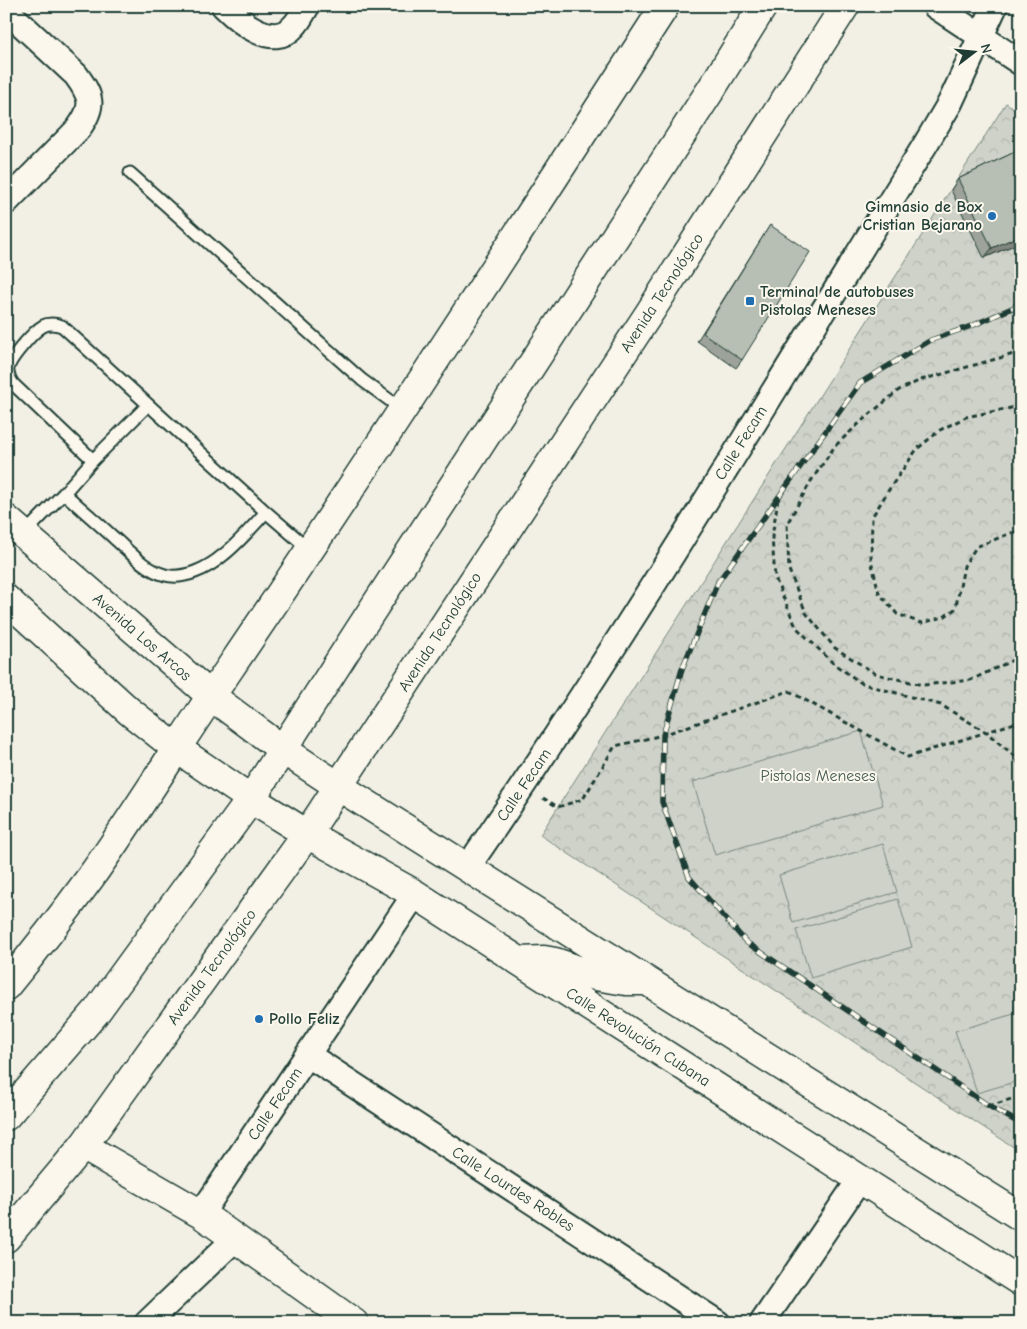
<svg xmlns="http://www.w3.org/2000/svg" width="1027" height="1329" viewBox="0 0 1027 1329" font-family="'Comic Neue',sans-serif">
  <defs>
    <pattern id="forest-crowns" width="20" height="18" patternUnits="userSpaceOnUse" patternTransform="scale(1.25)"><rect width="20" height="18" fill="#cfd2c8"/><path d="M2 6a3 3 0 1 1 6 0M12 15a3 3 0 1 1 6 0" fill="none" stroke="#b1b5ac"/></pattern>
  </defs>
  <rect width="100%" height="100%" fill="#f2f0e5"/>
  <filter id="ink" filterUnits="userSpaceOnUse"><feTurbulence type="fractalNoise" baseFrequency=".02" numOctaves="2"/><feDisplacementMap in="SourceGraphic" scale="10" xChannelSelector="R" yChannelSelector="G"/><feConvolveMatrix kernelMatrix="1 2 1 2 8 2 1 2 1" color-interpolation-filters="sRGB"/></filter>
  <g filter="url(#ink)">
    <!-- forest -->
    <path fill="url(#forest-crowns)" stroke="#77887e" d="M1006,103L1021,113V1152L540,835Z"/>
    <!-- garden -->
    <path fill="#cfd2c8" stroke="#77887e" d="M861,731L883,805L715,855L693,782Z
      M883,844L897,892L793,923L779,875Z
      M898,899L912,947L811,978L796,930Z
      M1021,1012V1080L977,1093L955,1031Z"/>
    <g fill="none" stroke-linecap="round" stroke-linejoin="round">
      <!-- service casing -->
      <g stroke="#1f3d34" stroke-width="15">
        <path id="service" d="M130,173L362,380L403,410
          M93,460L148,405
          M64,493C80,508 97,522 113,537C128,550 145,570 165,575C184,580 208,568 222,556C237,545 253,526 266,512
          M24,534L64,493L93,460L13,384C10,379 7,375 8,369C9,359 34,331 43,326C49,323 56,324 62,326L266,512L310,550"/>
      </g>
      <!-- minor casing -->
      <g stroke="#1f3d34" stroke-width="28">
        <path id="minor" d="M224,6C240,22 273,50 294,26C299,21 303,13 307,6
          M935,6L1021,63
          M6,10L76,75C92,97 95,106 78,129L6,202
          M467,868C629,633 775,388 925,145L950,103L995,6
          M308,1055L718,1323
          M201,1214L415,894
          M147,1323L236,1238
          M762,1323L860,1179"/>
      </g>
      <!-- tertiary casing -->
      <g stroke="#1f3d34" stroke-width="31">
        <path id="tertiary" d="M6,519L211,696L282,749L338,786L1021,1217
          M6,599L129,711L176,748L251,799L307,834L415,894L519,961L1021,1282
          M521,961L544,960L555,962L595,976L626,981H645"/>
      </g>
      <!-- secondary casing -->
      <g stroke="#1f3d34" stroke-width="31">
        <path id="secondary" d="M6,986C35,951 63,915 90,878C138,811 181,739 228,671C377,452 521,229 665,6
          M83,1146L201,1214L354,1323"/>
      </g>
      <!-- primary casing -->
      <g stroke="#1f3d34" stroke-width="31">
        <path id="primary" d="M6,1116L96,1012L251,799L358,632L712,88L763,6
          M6,1238L83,1146L307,834L650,312L845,6"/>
      </g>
      <!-- path -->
      <path stroke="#1f3d34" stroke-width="3" stroke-dasharray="5 4" stroke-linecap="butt" d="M1021,352L921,380L899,390L864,419L835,446L811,481L787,524L789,570L806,613L835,648L876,674L923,685L971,680L1015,659L1021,653
        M1021,406L966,417L940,430L917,449L890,488L872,517L871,560L879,593L897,614L921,623L944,617L955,609L958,597L964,566L976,547L1011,533L1021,532
        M778,499L772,537L775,578L796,627L834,664L863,684L941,705L986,732L1016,757L1021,771
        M543,798L558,807L583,799L615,746L663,735L789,691L908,757L1021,721
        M989,1106L1021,1096"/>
      <!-- service -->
      <use href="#service" stroke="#fbf7ec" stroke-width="11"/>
      <!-- minor -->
      <use href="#minor" stroke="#fbf7ec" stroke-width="24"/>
      <!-- tertiary -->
      <use href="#tertiary" stroke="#fbf7ec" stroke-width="28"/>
      <!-- secondary -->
      <use href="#secondary" stroke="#fbf7ec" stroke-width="28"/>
      <!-- primary -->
      <use href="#primary" stroke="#fbf7ec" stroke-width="28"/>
      <!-- rail casing -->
      <g stroke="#1f3d34" stroke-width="5.5">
        <path id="rail" d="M1021,304L974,325L931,340L860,383L718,582L682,669L663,735L662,802L689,877L746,942L989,1106L1021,1124"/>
      </g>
      <!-- rail -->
      <use href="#rail" stroke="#fbf7ec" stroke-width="4" stroke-dasharray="11" stroke-linecap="butt"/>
    </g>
    <!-- wall -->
    <path fill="#9da39a" stroke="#1f3d34" d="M1021,149V242L984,258L951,190L958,179Z
      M770,225L742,360L736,368L697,341Z"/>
    <!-- shaded-wall -->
    <path fill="#80857d" stroke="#1f3d34" d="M1021,235V242L984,258L992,248Z"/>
    <!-- building -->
    <path fill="#b7beb3" stroke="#1f3d34" d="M1021,149V235L992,248L958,179Z
      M770,225L810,252L742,360L703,333Z"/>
  </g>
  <!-- markers -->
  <g fill="#1f6fb2" stroke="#fbf7ec" stroke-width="2">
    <circle cx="992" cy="216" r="5"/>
    <rect x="745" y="296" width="10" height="10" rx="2.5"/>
    <circle cx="259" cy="1019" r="5"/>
  </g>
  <g text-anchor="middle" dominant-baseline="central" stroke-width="4" stroke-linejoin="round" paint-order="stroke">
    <!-- poi labels -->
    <g font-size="16" font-weight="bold" fill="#1f3d34" stroke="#fbf7ec" text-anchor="start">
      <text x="982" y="207" text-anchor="end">Gimnasio de Box<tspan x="982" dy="18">Cristian Bejarano</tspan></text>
      <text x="760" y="292">Terminal de autobuses<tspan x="760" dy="18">Pistolas Meneses</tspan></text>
      <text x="269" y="1019">Pollo Feliz</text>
    </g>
    <!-- street labels -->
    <g font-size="16" fill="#1f3d34" stroke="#fbf7ec">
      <text transform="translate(662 293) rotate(-57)">Avenida Tecnológico</text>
      <text transform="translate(741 443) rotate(-58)">Calle Fecam</text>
      <text transform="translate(440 632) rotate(-57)">Avenida Tecnológico</text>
      <text transform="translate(142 637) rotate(41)">Avenida Los Arcos</text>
      <text transform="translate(524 785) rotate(-56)">Calle Fecam</text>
      <text transform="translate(212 967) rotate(-54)">Avenida Tecnológico</text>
      <text transform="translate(638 1037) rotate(33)">Calle Revolución Cubana</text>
      <text transform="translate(275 1104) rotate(-56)">Calle Fecam</text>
      <text transform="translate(513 1189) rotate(33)">Calle Lourdes Robles</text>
    </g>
    <!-- park labels -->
    <g font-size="16" fill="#425b52" stroke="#fbf7ec">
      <text x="818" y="776">Pistolas Meneses</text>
    </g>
  </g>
  <!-- margin -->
  <rect width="1027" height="1329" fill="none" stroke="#fbf7ec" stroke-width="25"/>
  <rect x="12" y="12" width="1002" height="1304" fill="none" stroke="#1f3d34" stroke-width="2" filter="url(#ink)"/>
  <!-- north arrow -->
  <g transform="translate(974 52) rotate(74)" stroke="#fbf7ec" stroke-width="4" paint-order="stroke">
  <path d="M0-4L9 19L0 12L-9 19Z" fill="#1f3d34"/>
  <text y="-8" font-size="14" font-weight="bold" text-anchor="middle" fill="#1f3d34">N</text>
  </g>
</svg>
